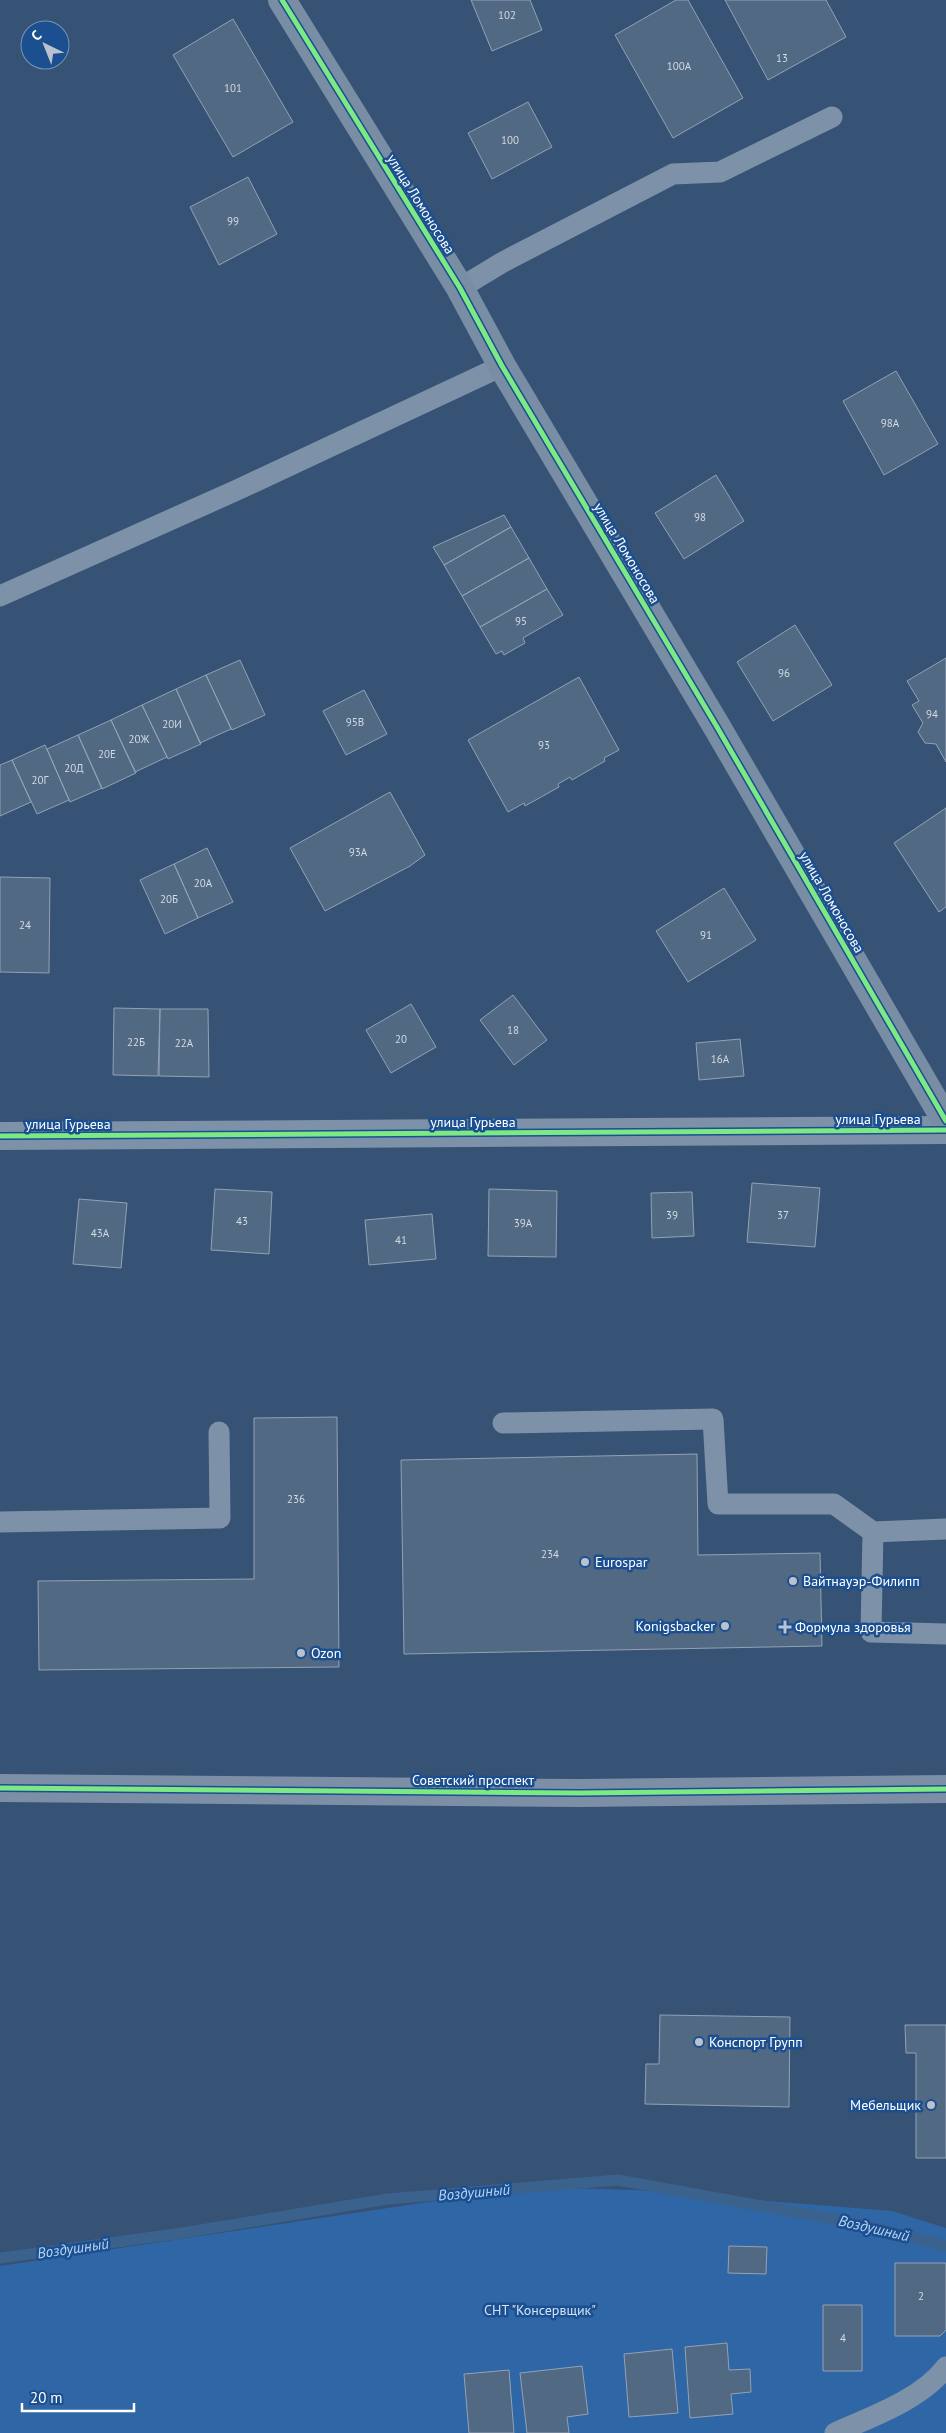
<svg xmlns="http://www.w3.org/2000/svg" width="946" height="2433" viewBox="0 0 946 2433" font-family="'PT Sans',sans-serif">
  <rect width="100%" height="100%" fill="#365274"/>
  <!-- green -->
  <path fill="#2f66a5" d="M528,2187L635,2190L892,2211L946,2228V2433H0V2266Z"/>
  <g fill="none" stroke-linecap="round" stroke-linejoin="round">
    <!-- stream -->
    <path stroke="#3b618d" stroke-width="11" d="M0,2258L182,2233L387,2199L618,2180L856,2223L946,2246"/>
  </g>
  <!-- building -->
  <path fill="#526984" stroke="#92a2b6" d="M471,0H530L542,30L492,51Z
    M676,0H688L743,98L673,138L615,35Z
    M725,0H826L846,37L768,80Z
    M233,19L293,122L233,157L173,55Z
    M528,102L552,147L492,179L468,133Z
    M248,177L277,234L219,265L190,207Z
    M896,371L938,444L884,475L843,401Z
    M716,475L744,521L684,559L655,513Z
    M504,515L511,527L444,565L433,547Z
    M511,527L529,558L462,596L444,565Z
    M529,558L547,589L480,627L462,596Z
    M547,589L563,615L523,638L525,643L504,655L502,651L496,654L480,627Z
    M795,625L832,685L773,721L737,662Z
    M946,658V762L936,744L925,743L918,732L923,723L912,705L919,701L907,681Z
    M240,660L265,715L232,730L206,675Z
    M206,675L231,729L200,743L176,689Z
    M579,677L619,750L604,758L605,761L572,780L570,777L558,784L559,787L525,806L524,803L508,812L468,740Z
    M176,689L201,744L168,759L142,705Z
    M364,690L387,734L346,755L323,711Z
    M142,705L167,757L135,772L111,720Z
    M111,720L136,773L102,789L78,735Z
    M78,735L102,788L70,802L47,749Z
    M45,745L69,800L37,814L12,760Z
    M12,760L31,802L0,816V765Z
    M390,792L425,855L410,866L325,911L290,848Z
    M946,808V907L939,912L894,843Z
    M207,848L233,902L198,918L174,864Z
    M174,864L198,918L165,934L140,880Z
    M0,877L50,878L49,973L0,972Z
    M724,888L756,940L688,982L656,931Z
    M513,995L547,1040L514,1065L480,1020Z
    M411,1004L436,1047L391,1073L366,1030Z
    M114,1008L160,1009L158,1076L113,1075Z
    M160,1009H208L209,1077L159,1076Z
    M740,1039L744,1076L699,1080L696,1043Z
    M752,1183L820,1188L815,1247L747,1242Z
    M215,1189L272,1192L269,1254L211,1250Z
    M489,1189L557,1191L556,1257L488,1256Z
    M692,1192L694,1236L652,1238L651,1193Z
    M79,1199L127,1203L121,1268L73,1264Z
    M432,1214L436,1259L369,1265L365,1220Z
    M337,1417L339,1667L39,1670L38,1581L254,1579V1418Z
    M697,1454L698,1555L820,1553L822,1646L404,1654L401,1460Z
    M660,2015L790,2017L789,2107L645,2104L646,2064H659Z
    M905,2025H946V2158H916V2053H906Z
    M729,2246L767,2247L766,2274L728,2273Z
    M895,2263H946V2330L940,2336H895Z
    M823,2305H862V2371H823Z
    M727,2343L729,2370L750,2369L751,2392L731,2394L733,2414L690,2418L685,2347Z
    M672,2349L678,2413L629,2417L624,2354Z
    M582,2366L588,2414L567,2417L569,2433H527L520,2373Z
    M509,2370L514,2433H469L464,2374Z"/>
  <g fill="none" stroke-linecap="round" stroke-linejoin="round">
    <!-- lane -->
    <path stroke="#7d92a8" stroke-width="21" d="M460,288L503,262L673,174L720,172L832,117
      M0,596L237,490L502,366
      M503,1423L713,1419L718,1504H834L873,1532
      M0,1522L220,1518L219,1432
      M946,1529L873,1532L871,1632L946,1634
      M835,2433C871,2417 922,2399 946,2367"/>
    <!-- street -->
    <path stroke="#7d92a8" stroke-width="28" d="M0,1136L946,1130"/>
    <!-- secondary -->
    <path stroke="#798da4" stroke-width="28" d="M282,0L460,288L502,366L717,727L946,1121"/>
    <!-- primary -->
    <path stroke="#7d8ea7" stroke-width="28" d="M0,1788L580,1793L946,1789"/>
    <!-- cycleway casing -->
    <g stroke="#1b4f8f" stroke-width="8">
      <path id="cycleway" d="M282,0L460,288L502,366L717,727L946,1121
        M0,1136L946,1130
        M0,1788L580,1793L946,1789"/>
    </g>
    <!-- cycleway -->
    <use href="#cycleway" stroke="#7ce984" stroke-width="5"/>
  </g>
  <!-- markers -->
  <g fill="#b9c2ce" stroke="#1b4f8f" stroke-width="2">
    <circle cx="585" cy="1562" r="5"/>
    <circle cx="793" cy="1581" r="5"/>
    <circle cx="725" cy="1626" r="5"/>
    <path d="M782.5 1619.5h5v5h5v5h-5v5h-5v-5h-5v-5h5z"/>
    <circle cx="301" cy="1653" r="5"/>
    <circle cx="699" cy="2042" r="5"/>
    <circle cx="931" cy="2105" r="5"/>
  </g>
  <g text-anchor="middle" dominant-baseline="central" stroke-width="5" stroke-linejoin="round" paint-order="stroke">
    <!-- number labels -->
    <g font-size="11" fill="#d4dae0">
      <text x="507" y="15">102</text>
      <text x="782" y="58">13</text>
      <text x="679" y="66">100А</text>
      <text x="233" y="88">101</text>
      <text x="510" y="140">100</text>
      <text x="233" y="221">99</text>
      <text x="890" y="423">98А</text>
      <text x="700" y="517">98</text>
      <text x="521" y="621">95</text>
      <text x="784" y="673">96</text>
      <text x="932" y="714">94</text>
      <text x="355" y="722">95В</text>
      <text x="172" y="724">20И</text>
      <text x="139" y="739">20Ж</text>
      <text x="544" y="745">93</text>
      <text x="107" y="754">20Е</text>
      <text x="74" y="768">20Д</text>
      <text x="40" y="780">20Г</text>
      <text x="358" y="852">93А</text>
      <text x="203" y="883">20А</text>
      <text x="169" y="899">20Б</text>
      <text x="25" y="925">24</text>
      <text x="706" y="935">91</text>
      <text x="513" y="1030">18</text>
      <text x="401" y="1039">20</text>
      <text x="136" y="1042">22Б</text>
      <text x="184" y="1043">22А</text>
      <text x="720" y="1059">16А</text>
      <text x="672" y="1215">39</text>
      <text x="783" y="1215">37</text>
      <text x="242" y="1221">43</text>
      <text x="523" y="1223">39А</text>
      <text x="100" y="1233">43А</text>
      <text x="401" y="1240">41</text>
      <text x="296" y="1499">236</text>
      <text x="550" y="1554">234</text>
      <text x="921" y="2296">2</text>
      <text x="843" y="2338">4</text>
    </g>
    <!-- street labels -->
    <g font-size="14" fill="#fff" stroke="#1b4f8f">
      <text transform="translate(421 204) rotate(58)">улица Ломоносова</text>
      <text transform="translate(627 553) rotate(59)">улица Ломоносова</text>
      <text transform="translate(832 902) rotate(60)">улица Ломоносова</text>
      <text x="878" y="1119">улица Гурьева</text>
      <text x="473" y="1122">улица Гурьева</text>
      <text x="68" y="1124">улица Гурьева</text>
      <text x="473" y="1780">Советский проспект</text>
    </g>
    <!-- poi labels -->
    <g font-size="14" fill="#fff" stroke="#1b4f8f" text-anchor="start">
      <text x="595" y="1562">Eurospar</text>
      <text x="803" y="1581">Вайтнауэр-Филипп</text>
      <text x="715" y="1626" text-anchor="end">Konigsbacker</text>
      <text x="795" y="1627">Формула здоровья</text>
      <text x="311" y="1653">Ozon</text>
      <text x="709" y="2042">Конспорт Групп</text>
      <text x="921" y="2105" text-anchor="end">Мебельщик</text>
    </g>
    <!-- park labels -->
    <g font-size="14" fill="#cfe3fa" stroke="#1b4f8f">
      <text x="540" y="2310">СНТ "Консервщик"</text>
    </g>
    <!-- water labels -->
    <g font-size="15" font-style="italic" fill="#b5d3f5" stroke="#1b4f8f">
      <text transform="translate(474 2192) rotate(-5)">Воздушный</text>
      <text transform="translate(874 2228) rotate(13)">Воздушный</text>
      <text transform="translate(73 2248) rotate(-8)">Воздушный</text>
    </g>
  </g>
  <!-- north arrow -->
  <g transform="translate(45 45) rotate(317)"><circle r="24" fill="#1b4f8f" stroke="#7695bc"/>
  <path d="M0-4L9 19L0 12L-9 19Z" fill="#b9c2ce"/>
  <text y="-8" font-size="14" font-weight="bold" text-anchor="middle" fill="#ffffff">С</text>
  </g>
  <!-- scale -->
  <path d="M22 2403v8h112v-8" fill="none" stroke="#ffffff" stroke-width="2.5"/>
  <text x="30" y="2403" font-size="15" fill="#ffffff" stroke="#1b4f8f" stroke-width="4" paint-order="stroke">20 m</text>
</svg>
